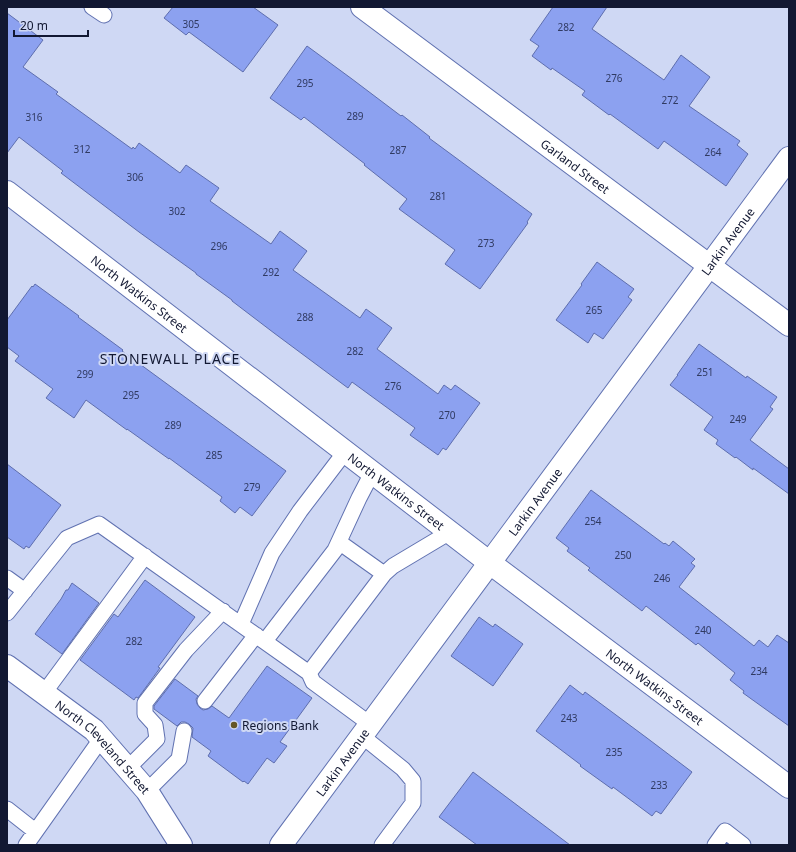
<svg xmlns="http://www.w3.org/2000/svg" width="796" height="852" viewBox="0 0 796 852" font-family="'Noto Sans',sans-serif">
  <rect width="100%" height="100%" fill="#cfd8f4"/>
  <!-- building -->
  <path fill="#8ca1f0" stroke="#5e6eae" d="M173,7H253L278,25L243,72L189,32L186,35L164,18Z
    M553,7H607L592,29L664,80L681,55L710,77L689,106L740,141L737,145L748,154L726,186L664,141L658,149L610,114L609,115L582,95L585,91L552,68L551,70L532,56L539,46L530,40Z
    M7,13L43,40L23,67L58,92L56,94L132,149L133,147L135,149L139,143L180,173L186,165L219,188L210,201L271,244L280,231L307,251L293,270L360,318L366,309L392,328L377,349L438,394L444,385L451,390L455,385L480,403L446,450L443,448L438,455L410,435L415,428L352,382L348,388L274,333L232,301V300L196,274V273L139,232L61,173L63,171L19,137L7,153Z
    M307,46L352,79L401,116L402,115L430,137L429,138L532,214L527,222L528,223L480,289L445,264L455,250L399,209L407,199L364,165L365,164L304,117L301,120L270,98Z
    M597,262L634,289L628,297L632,300L603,339L594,333L588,343L556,320L582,285L581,284Z
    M35,284L79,316L78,317L123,350L122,351L286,471L252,516L240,507L235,513L220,501L222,497L169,458V459L127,429V430L86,400L74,418L46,398L53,389L15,361L19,356L7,347V320L32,286L33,287Z
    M699,344L746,378L747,376L777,397L770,407L773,409L750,440L789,469V494L753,468V470L736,457L735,458L716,444L718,440L704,430L713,417L670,385L678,375H677Z
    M7,464L61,505L29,548L26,546L24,549L7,537Z
    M591,490L664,544L665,543L669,546L673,541L695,559L691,563L695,566L679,587L754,646L759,640L768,647L777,635L789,643V726L743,693L744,691L730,680L735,673L698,643L696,645L646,606L642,611L588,570L590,568L567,551L569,548L556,538Z
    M145,580L195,617L158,667L160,668L138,698L136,697L134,700L80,660L114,614L118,617Z
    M72,583L99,603L62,654L35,634L61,599L66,590H68Z
    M479,617L493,627L495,624L523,644L493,686L451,656Z
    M267,666L312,698L280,742L287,746L274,763L267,758L248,784L244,781L243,782L208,756L211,751L192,737L193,728L189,724L185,722H181L177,726L154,709V706L175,679L198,696L196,699L197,704L200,708L203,710L208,709L212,706L229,718Z
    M570,685L583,695L585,692L647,738L692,772L661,814L656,811L652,816L613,787L612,789L580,766L581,765L536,731Z
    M473,772L570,845H477L439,817Z"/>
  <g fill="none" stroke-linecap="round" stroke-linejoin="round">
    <!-- service casing -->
    <g stroke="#6172b1" stroke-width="17">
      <path id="service" d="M92,7L104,15
        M339,542L384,574
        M7,578L25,591
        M7,613L67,538L99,524L309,673
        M241,624L272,553L300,511L345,452
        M265,641L335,550L359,498L372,473
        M44,693L145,556
        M205,701L256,635
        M370,724L313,682L309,673L384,574L393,566L450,532
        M362,736L403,769L413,781V803L382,845
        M127,769L157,739L155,725L145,714V703L186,650L223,611
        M147,791L179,759L184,731
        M7,809L35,831
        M26,845L101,739
        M715,845L725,831L743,845"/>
    </g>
    <!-- minor casing -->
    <g stroke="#6172b1" stroke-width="24">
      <g id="minor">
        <path id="s1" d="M362,7L789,325"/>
        <path id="s2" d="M7,192L490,563L789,787"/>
        <path id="s3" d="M281,845L789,158"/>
      </g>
    </g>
    <!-- secondary casing -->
    <g stroke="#6172b1" stroke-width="24">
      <g id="secondary">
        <path id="s4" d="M7,666L94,730L147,791L181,845"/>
      </g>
    </g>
    <!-- service -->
    <use href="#service" stroke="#fff" stroke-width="15"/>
    <!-- minor -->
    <use href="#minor" stroke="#fff" stroke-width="22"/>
    <!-- secondary -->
    <use href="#secondary" stroke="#fff" stroke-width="22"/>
  </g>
  <!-- markers -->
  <circle fill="#655623" stroke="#cfd8f4" stroke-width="1.5" cx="234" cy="725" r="4"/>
  <g text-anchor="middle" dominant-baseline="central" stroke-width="4" stroke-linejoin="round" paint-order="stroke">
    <!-- number labels -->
    <g font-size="10" fill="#303a62">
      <text x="191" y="24">305</text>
      <text x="566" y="27">282</text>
      <text x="614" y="78">276</text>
      <text x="305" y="83">295</text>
      <text x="670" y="100">272</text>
      <text x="355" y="116">289</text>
      <text x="34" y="117">316</text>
      <text x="82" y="149">312</text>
      <text x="398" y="150">287</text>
      <text x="713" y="152">264</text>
      <text x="135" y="177">306</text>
      <text x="438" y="196">281</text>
      <text x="177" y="211">302</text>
      <text x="486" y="243">273</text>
      <text x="219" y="246">296</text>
      <text x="271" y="272">292</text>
      <text x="594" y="310">265</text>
      <text x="305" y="317">288</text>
      <text x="355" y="351">282</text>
      <text x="705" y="372">251</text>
      <text x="85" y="374">299</text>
      <text x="393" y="386">276</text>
      <text x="131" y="395">295</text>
      <text x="447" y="415">270</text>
      <text x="738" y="419">249</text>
      <text x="173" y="425">289</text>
      <text x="214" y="455">285</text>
      <text x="252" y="487">279</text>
      <text x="593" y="521">254</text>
      <text x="623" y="555">250</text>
      <text x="662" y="578">246</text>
      <text x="703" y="630">240</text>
      <text x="134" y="641">282</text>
      <text x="759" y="671">234</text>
      <text x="569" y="718">243</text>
      <text x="614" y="752">235</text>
      <text x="659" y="785">233</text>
    </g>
    <!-- street labels -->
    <g font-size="12" fill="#121832" stroke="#cfd8f4">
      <text stroke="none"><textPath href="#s1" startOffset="266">Garland Street</textPath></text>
      <text stroke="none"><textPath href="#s3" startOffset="751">Larkin Avenue</textPath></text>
      <text stroke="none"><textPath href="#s2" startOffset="167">North Watkins Street</textPath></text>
      <text stroke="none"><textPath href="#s2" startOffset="491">North Watkins Street</textPath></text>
      <text stroke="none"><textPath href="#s3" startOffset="427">Larkin Avenue</textPath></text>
      <text stroke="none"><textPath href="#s2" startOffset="815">North Watkins Street</textPath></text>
      <text stroke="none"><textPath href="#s4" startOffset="126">North Cleveland Street</textPath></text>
      <text stroke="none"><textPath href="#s3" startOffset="103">Larkin Avenue</textPath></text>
    </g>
    <!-- poi labels -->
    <g font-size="12" fill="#121832" stroke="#cfd8f4" text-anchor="start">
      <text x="242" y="725">Regions Bank</text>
    </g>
    <!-- quarter labels -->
    <g font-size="14" letter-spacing="1" fill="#121832" stroke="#cfd8f4">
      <text x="170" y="358">STONEWALL PLACE</text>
    </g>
  </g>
  <!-- border -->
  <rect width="796" height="852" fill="none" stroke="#121832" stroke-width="16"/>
  <!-- scale -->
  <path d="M14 30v6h74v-6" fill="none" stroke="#121832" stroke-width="2"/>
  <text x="20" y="30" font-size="12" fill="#121832" stroke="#cfd8f4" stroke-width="3" paint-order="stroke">20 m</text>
</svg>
